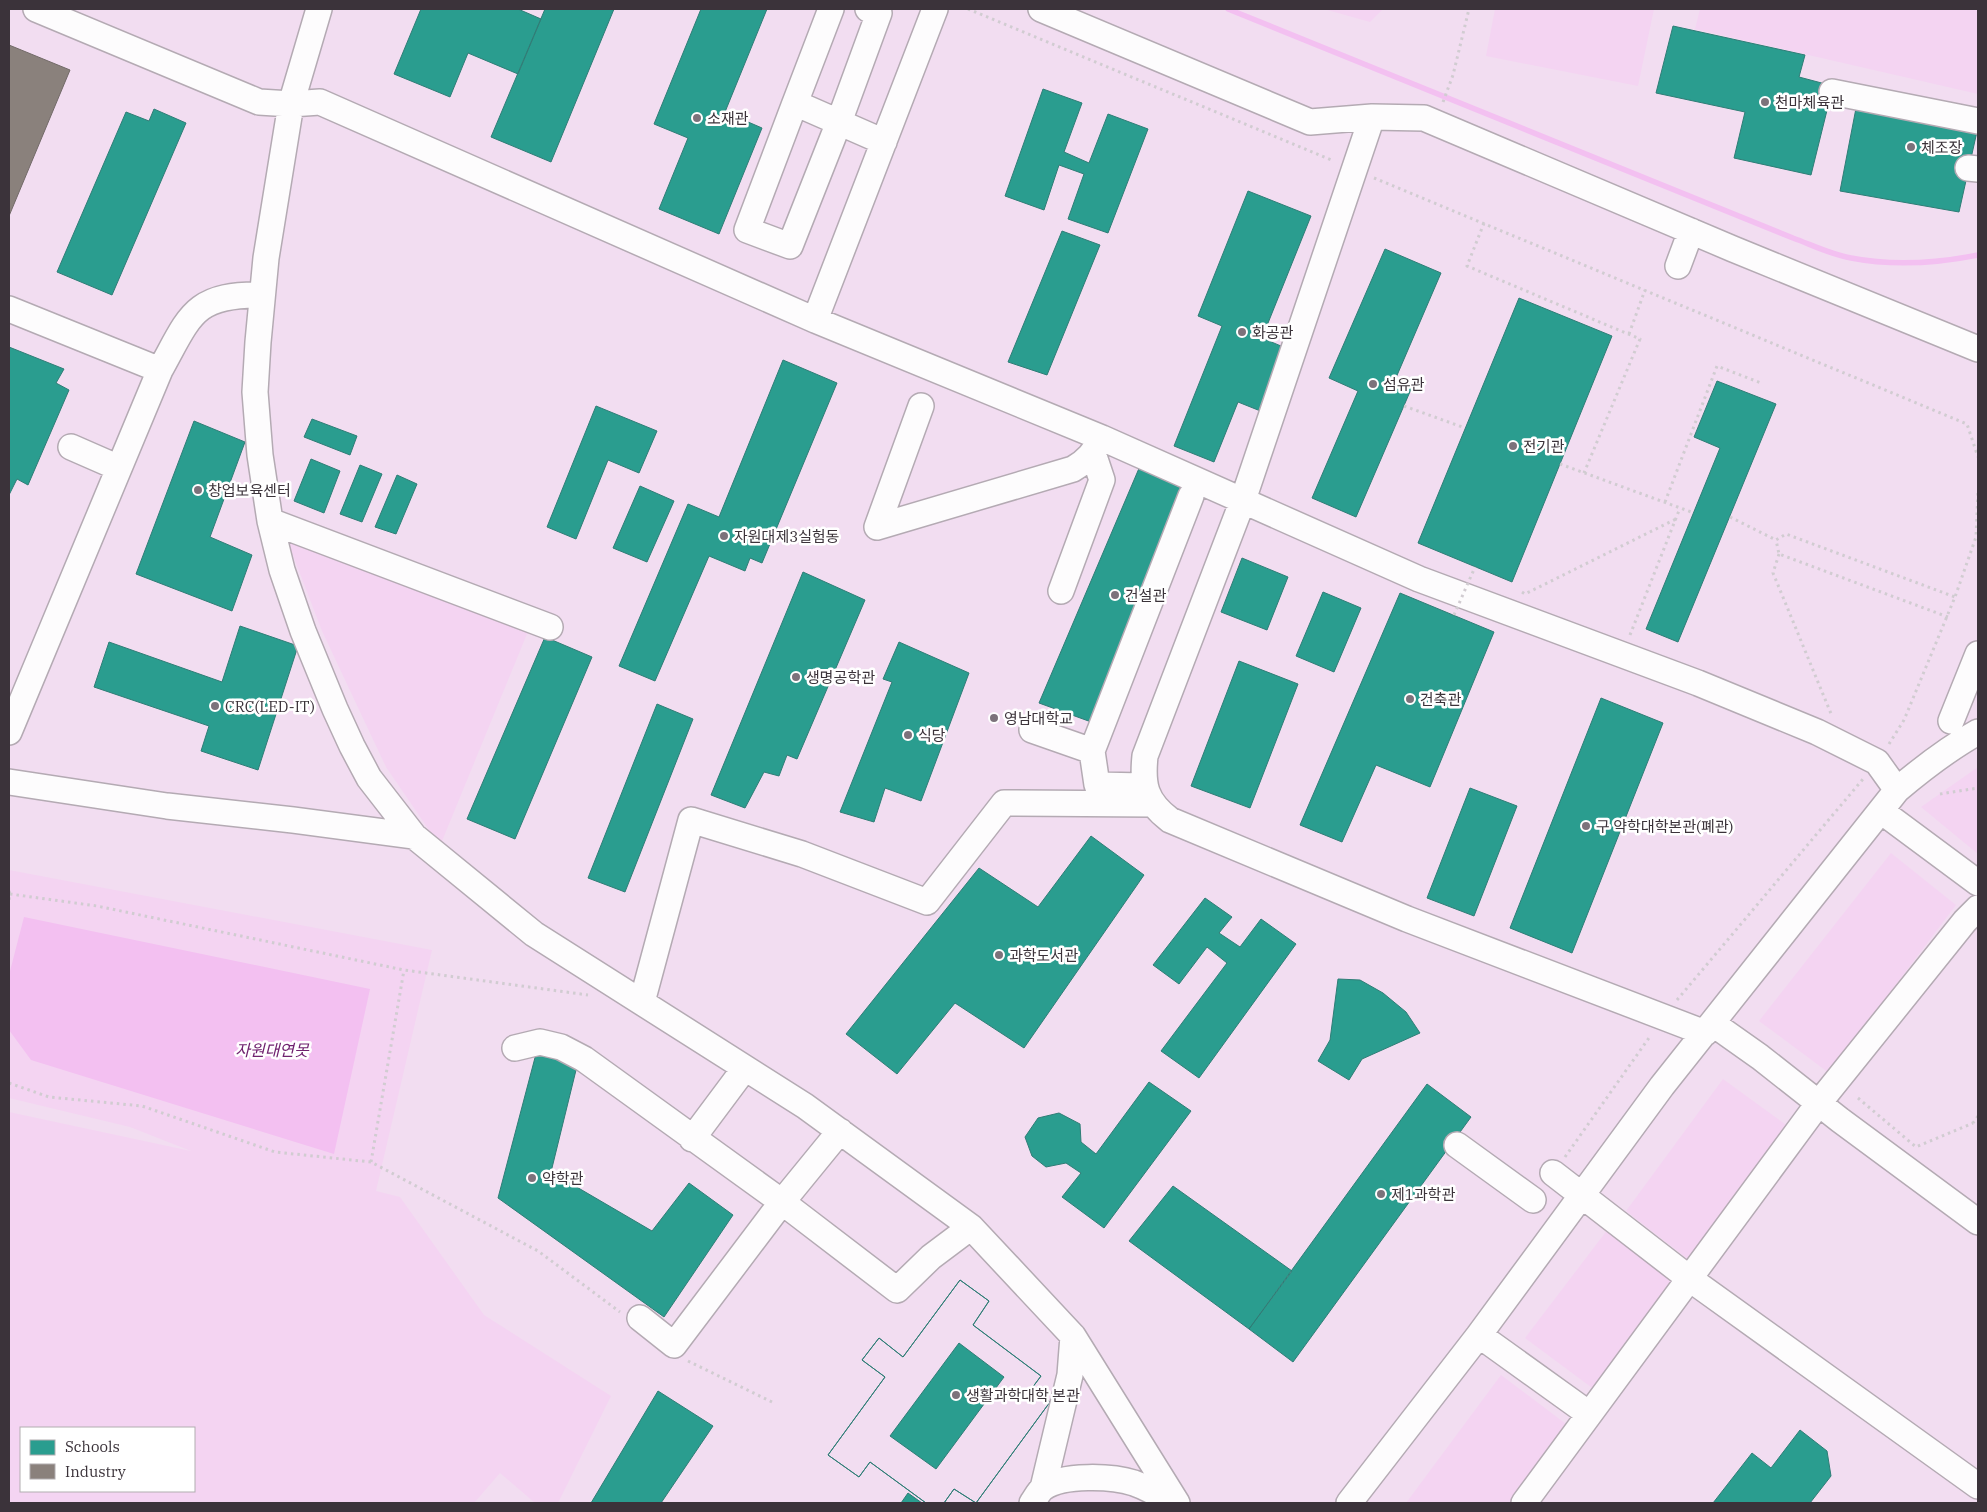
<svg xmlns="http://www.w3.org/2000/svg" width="1987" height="1512" viewBox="0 0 1987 1512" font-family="'IBM Plex Serif','Noto Sans KR',serif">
  <rect width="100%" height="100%" fill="#f4e8f4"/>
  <!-- built -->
  <path fill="#f2ddf1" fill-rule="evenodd" d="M9,9H1978V1503H9ZM21,1428H194V1491H21Z"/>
  <!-- green -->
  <path fill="#f4d4f2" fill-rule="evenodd" d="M1324,9H1383L1370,22Z
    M1495,9H1654L1638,86L1486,56Z
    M1700,9H1978V94L1695,29Z
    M286,537L529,629L440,846L386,767L322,631Z
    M1978,767V854L1921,807Z
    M1891,853L1956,905L1829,1073L1759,1021Z
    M9,870L432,950L376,1191L400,1197L484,1315L611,1396L558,1503H535L500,1473L474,1503H9V1112L191,1151L130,1127L9,1098ZM21,1428H194V1491H21Z
    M1723,1079L1793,1130L1693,1263L1626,1211Z
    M1608,1229L1677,1281L1595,1390L1525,1338Z
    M1501,1375L1570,1427L1513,1503H1406Z"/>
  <!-- water -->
  <path fill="#f3c0f1" d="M24,917L370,989L334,1154L31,1060L9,1030V975Z"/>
  <!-- schools -->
  <path fill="#2a9d8f" stroke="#2f7d76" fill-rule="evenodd" d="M421,9H518L541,19L518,74L468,53L450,97L394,74Z
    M545,9H614L551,162L491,137Z
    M701,9H767L725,112L762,128L719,234L659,209L688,138L654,124Z
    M1673,26L1805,55L1799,77L1833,86L1811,175L1734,158L1745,112L1656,93Z
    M1043,89L1082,103L1064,152L1089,163L1108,114L1148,129L1108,233L1068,219L1084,174L1059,165L1044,210L1005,196Z
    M1857,103L1978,127L1959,212L1840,191Z
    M154,109L186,123L112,295L57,272L126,112L149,121Z
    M1248,191L1311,216L1262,338L1288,349L1263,412L1238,402L1214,462L1174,446L1222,326L1198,316Z
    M1062,231L1100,245L1047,375L1008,362Z
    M1385,249L1441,273L1395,380L1412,387L1356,517L1312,498L1358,391L1329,378Z
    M1519,298L1612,336L1512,582L1418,543Z
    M9,347L64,369L56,383L69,390L28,485L17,479L9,495Z
    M783,360L837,383L762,563L750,558L745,571L709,556L655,681L619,666L688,504L719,517Z
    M1717,381L1776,404L1678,642L1646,629L1720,448L1694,437Z
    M596,406L657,431L639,473L608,460L576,539L547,527Z
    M312,419L357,436L350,455L304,437Z
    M194,421L245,442L210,537L252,555L232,611L136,574Z
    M311,459L340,471L324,513L294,501Z
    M360,465L382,474L362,522L340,514Z
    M1140,466L1188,486L1094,723L1039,703Z
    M397,475L417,484L396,534L375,527Z
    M640,486L674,501L647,562L613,548Z
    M1242,558L1288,577L1267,630L1221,612Z
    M803,572L865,600L797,759L787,755L779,776L764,772L745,808L711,795Z
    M1323,592L1361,608L1334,672L1296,656Z
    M1400,593L1494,632L1430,787L1376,765L1342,842L1300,825Z
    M240,626L298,646L258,770L201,751L209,726L94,687L109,642L222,682Z
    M545,637L592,657L515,839L467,819Z
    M899,642L969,673L921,801L885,788L874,822L840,812L892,682L883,679Z
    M1239,661L1298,684L1250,808L1191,786Z
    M1601,698L1663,723L1572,953L1510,928Z
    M657,704L693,719L625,892L588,878Z
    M1470,788L1517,806L1474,916L1427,898Z
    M1091,836L1144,875L1024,1048L955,1003L897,1074L846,1034L979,868L1038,907Z
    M1205,898L1232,917L1219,933L1240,947L1261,919L1296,944L1199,1078L1161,1051L1227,963L1207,947L1179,984L1153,965Z
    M1338,979L1360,980L1383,993L1406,1012L1420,1033L1362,1059L1349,1080L1318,1061L1330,1040Z
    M537,1050L577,1066L551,1172L652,1231L689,1183L733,1215L664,1317L498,1198Z
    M1149,1082L1191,1111L1104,1228L1062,1197L1081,1173L1066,1163L1046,1167L1032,1156L1025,1137L1038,1118L1059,1113L1080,1124L1081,1142L1096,1154Z
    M1427,1084L1471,1117L1293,1362L1249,1329Z
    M1173,1186L1292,1271L1249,1329L1129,1241Z
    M960,1280L989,1301L973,1325L1041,1376L1032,1388L1050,1402L976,1503L954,1489L944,1503H926L870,1462L859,1477L828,1455L885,1377L862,1360L879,1338L903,1357ZM959,1343L1004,1377L936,1469L890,1436Z
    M960,1280L989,1301L973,1325L1041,1376L1032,1388L1050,1402L976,1503L954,1489L944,1503H926L870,1462L859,1477L828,1455L885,1377L862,1360L879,1338L903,1357Z
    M658,1391L713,1426L661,1503H591Z
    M1800,1430L1827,1451L1831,1476L1810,1503H1713L1752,1453L1771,1468Z
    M908,1493L922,1503H901Z"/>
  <!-- industry -->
  <path fill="#8a817c" stroke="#726a68" d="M9,45L70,70L9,216Z"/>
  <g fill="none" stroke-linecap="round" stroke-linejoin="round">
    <!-- stream -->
    <path stroke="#f3c0f1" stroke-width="5.5" d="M1228,9L1793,238C1812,245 1832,255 1851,258C1892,266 1938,263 1978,255"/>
    <!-- minor casing -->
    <g stroke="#b4aab3" stroke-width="28">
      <path id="minor" d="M36,9L259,102L291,104L320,102L815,320L1102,438L1419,579L1698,683L1817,732L1877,762L1897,790
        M319,9L291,104L266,258L258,342L255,392L260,455L270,521L282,570L303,631L335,709L352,746L369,778L414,836L534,934L805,1106L971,1227L1073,1336L1177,1503
        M868,9L879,13L839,122L790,246L747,230L795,103L884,142
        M1041,9L1310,122L1372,117L1424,118L1733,249L1978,349
        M1832,92L1978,121
        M795,103L831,9
        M1372,117L1243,500L1145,756C1142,785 1145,801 1170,820L1407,919L1705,1033
        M1968,168L1978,169
        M1678,266L1691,231
        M9,309L160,370
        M815,320L935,9
        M921,406L877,527L1073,469C1087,461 1094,452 1102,438
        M71,447L119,468
        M270,521L550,627
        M1061,591L1102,480L1093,453
        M1951,721L1978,654
        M1032,730L1092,751
        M9,732L160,370C190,316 193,294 262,295
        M9,782L167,806L293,820L414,836
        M1144,786L1097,785L1092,751L1191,496
        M1881,811L1978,883
        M642,1002L691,820L802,854L927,902L1004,803L1153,804
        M1712,1023L1760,1057L1840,1120L1978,1222
        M515,1048L540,1042L561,1047L584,1059L782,1202L897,1290L931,1257L971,1227
        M692,1139L745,1068
        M1457,1145L1533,1200
        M1553,1173L1690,1279L1978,1486
        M640,1318L674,1345L782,1202L840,1131
        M1479,1335L1589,1414
        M1043,1488L1070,1375L1073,1336
        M1032,1503C1035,1499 1039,1491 1043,1488C1063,1474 1112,1476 1134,1483C1148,1488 1160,1495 1172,1503
        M1349,1503L1479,1335L1662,1086L1897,790C1923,768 1949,748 1978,732
        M1524,1503L1818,1104L1965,921L1978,908"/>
    </g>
    <!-- path -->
    <path stroke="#d1ccd1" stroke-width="3" stroke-dasharray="2.5 4" stroke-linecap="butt" d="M968,9L1334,161
      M1443,102L1453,75L1469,9
      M1374,178L1967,424L1978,457
      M1484,223L1467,266L1640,339L1584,473
      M1629,334L1645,290
      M1404,406L1465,428
      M1560,464L1694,513
      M1665,502L1717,366L1761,383
      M1730,517L1776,540
      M1779,554L1773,573L1832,716
      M1522,592L1525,594L1676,519
      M1948,617L1779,554L1776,540L1786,534L1955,597
      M1630,635L1680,508
      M1889,744L1904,720L1955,597L1976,537L1978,490
      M1940,794L1978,788
      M9,891L10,894L9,900
      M10,894L97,906L404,970L588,995
      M1677,1000L1863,779
      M9,1083L49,1097L142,1106L275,1152L371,1162L538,1251L620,1312
      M1858,1098L1916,1147L1973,1123
      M1978,1116L1973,1123L1978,1124
      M1565,1157L1651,1035
      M371,1162L404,970
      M688,1361L772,1402"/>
    <!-- minor -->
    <use href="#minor" stroke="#fdfcfd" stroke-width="25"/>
    <!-- path-bridge -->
    <path stroke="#d1ccd1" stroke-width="3" stroke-dasharray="2.5 4" stroke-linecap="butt" d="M1454,615L1475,567"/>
  </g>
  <!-- markers -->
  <g fill="#7c727b" stroke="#fff" stroke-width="2">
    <circle cx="1765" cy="102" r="5"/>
    <circle cx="697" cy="118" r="5"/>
    <circle cx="1911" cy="147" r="5"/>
    <circle cx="1242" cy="332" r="5"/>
    <circle cx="1373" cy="384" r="5"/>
    <circle cx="1513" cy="446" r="5"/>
    <circle cx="198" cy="490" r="5"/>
    <circle cx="724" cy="536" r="5"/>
    <circle cx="1115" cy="595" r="5"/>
    <circle cx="796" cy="677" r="5"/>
    <circle cx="1410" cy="699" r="5"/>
    <circle cx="215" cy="706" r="5"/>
    <circle cx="994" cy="718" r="5"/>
    <circle cx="908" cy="735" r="5"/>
    <circle cx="1586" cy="826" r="5"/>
    <circle cx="999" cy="955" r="5"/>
    <circle cx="532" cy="1178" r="5"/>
    <circle cx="1381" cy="1194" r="5"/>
    <circle cx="956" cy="1395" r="5"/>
  </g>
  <g text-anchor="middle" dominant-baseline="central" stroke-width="5" stroke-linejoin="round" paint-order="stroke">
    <!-- poi labels -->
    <g font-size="15" fill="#3b333a" stroke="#fff" text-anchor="start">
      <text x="1775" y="102">천마체육관</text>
      <text x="707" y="118">소재관</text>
      <text x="1921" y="147">체조장</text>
      <text x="1252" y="332">화공관</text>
      <text x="1383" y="384">섬유관</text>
      <text x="1523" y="446">전기관</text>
      <text x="208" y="490">창업보육센터</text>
      <text x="734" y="536">자원대제3실험동</text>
      <text x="1125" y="595">건설관</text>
      <text x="806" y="677">생명공학관</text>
      <text x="1420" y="699">건축관</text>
      <text x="225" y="706">CRC(LED-IT)</text>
      <text x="1004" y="718">영남대학교</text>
      <text x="918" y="735">식당</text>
      <text x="1596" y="826">구 약학대학본관(폐관)</text>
      <text x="1009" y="955">과학도서관</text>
      <text x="542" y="1178">약학관</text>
      <text x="1391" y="1194">제1과학관</text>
      <text x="966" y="1395">생활과학대학 본관</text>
    </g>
    <!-- water labels -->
    <g font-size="16" font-style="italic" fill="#70226f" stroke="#fff">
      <text x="272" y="1050">자원대연못</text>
    </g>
  </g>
  <!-- border -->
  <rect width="1987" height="1512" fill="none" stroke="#3b333a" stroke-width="20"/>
  <!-- legend -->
  <rect x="20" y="1427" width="175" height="65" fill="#ffffff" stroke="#b1adb0"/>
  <rect x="30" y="1440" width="25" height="15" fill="#2a9d8f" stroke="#b1adb0"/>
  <text x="65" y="1452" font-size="15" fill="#3b333a">Schools</text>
  <rect x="30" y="1464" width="25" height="15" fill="#8a817c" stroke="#b1adb0"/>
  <text x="65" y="1477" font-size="15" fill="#3b333a">Industry</text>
</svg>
